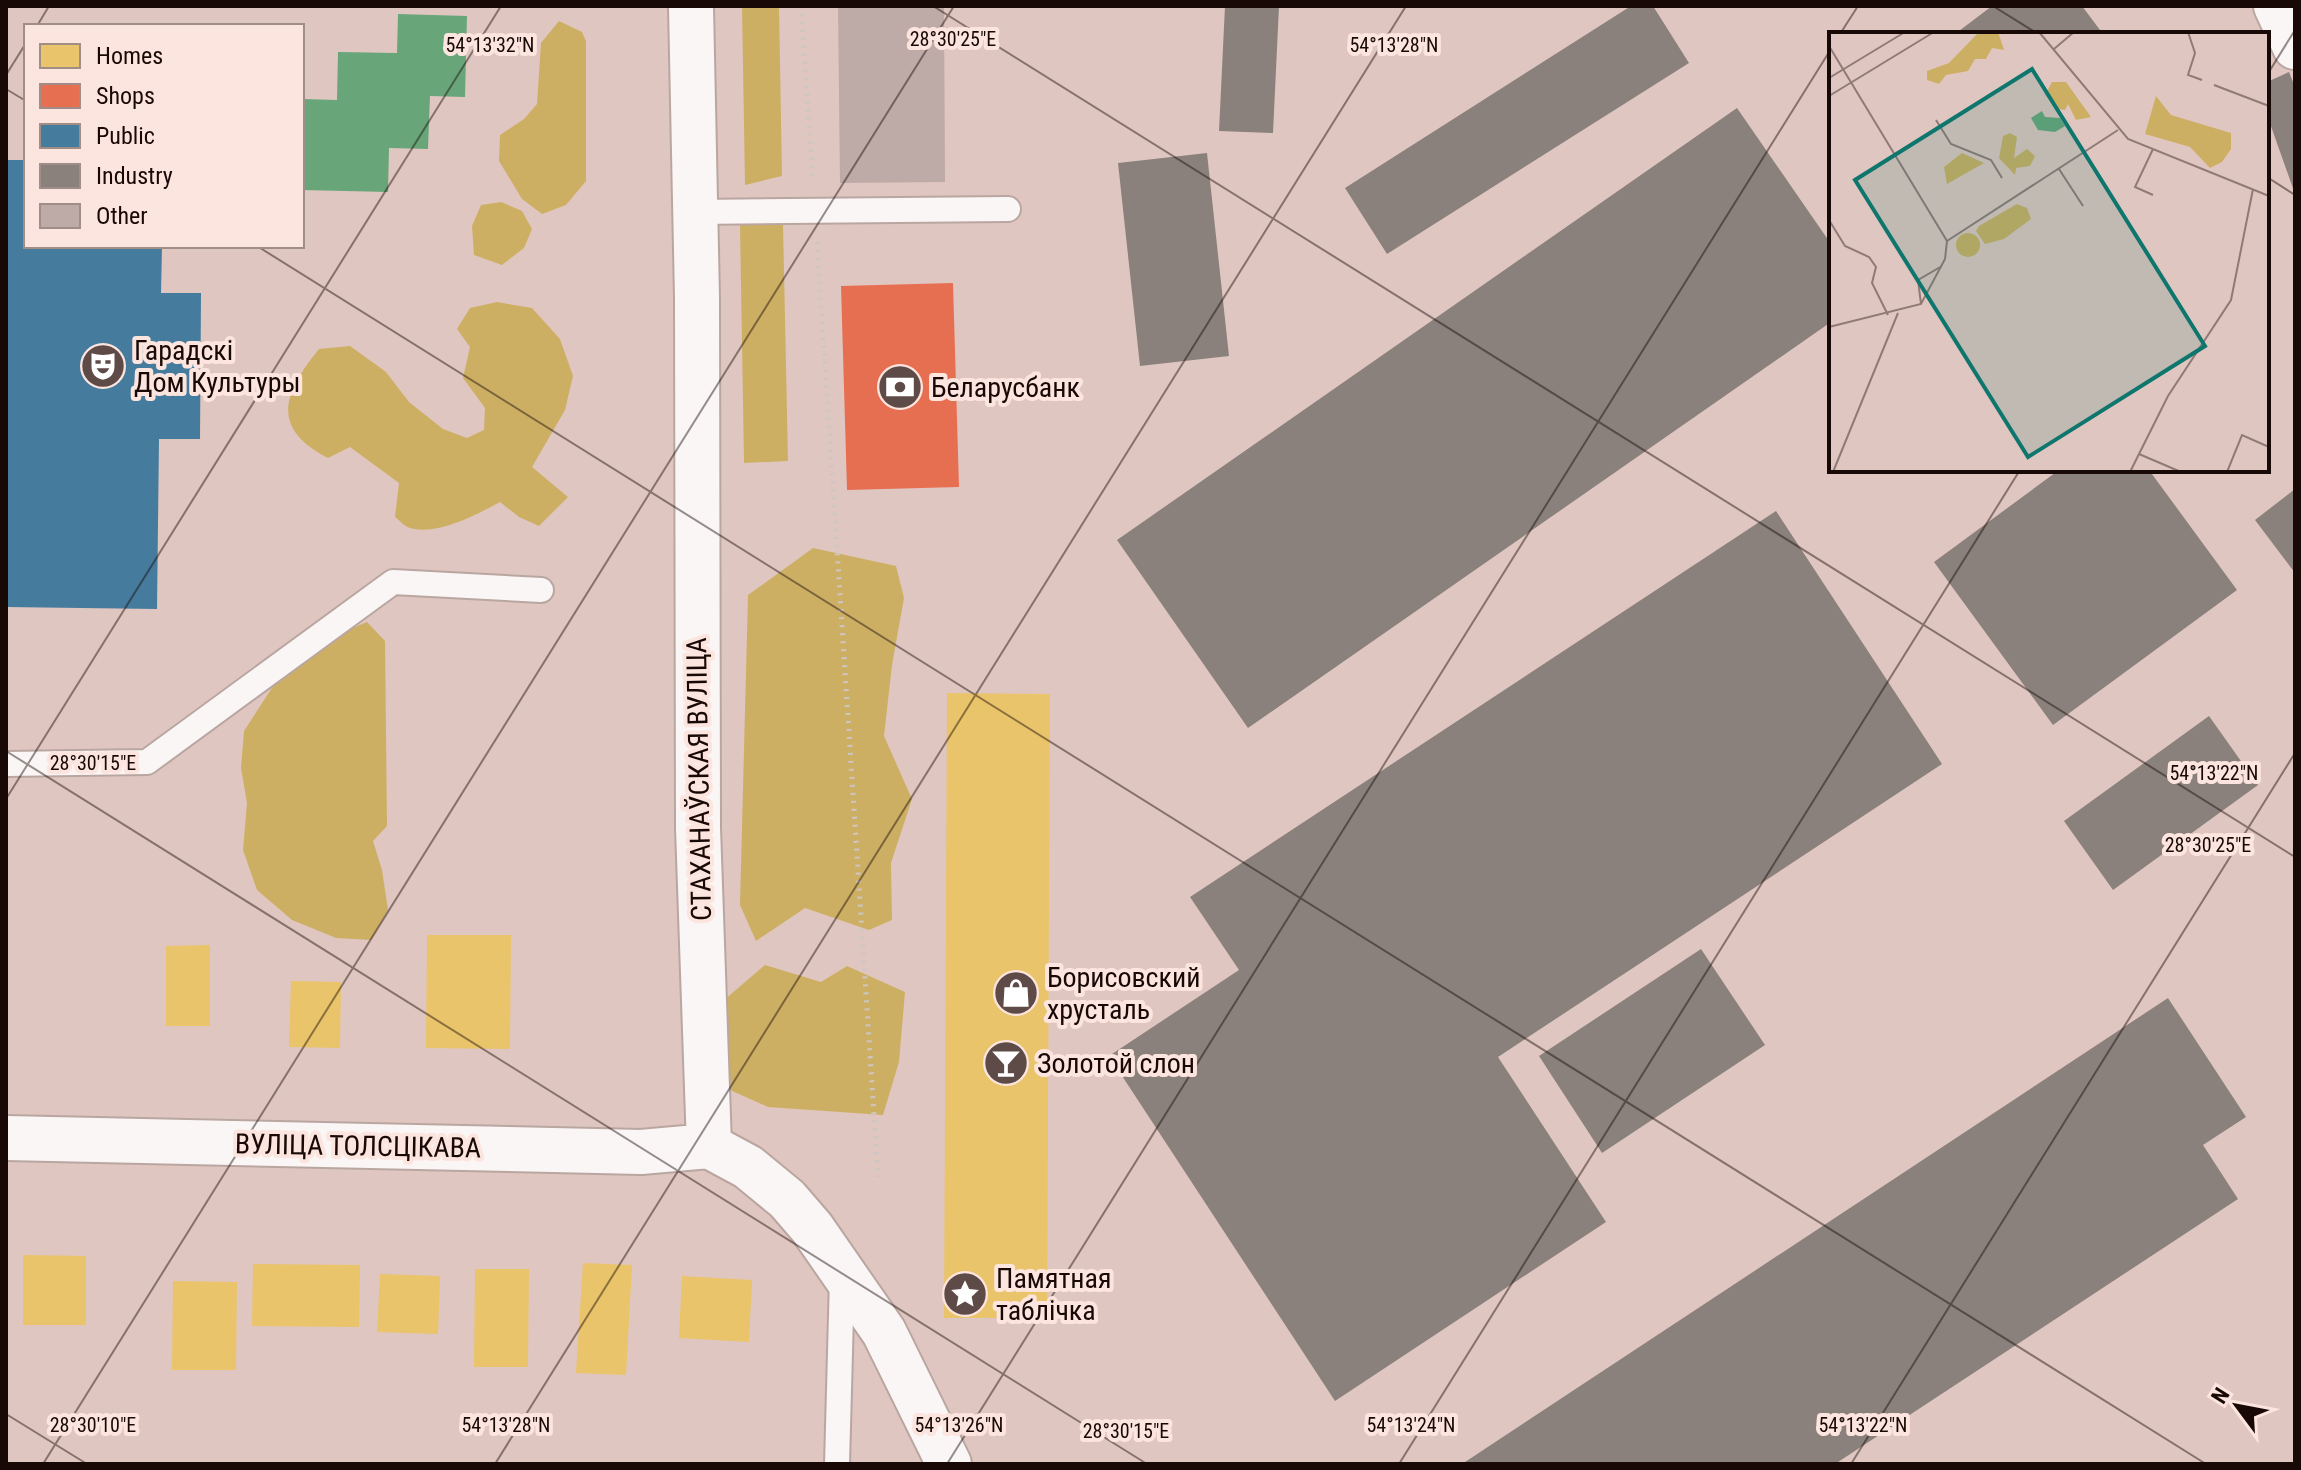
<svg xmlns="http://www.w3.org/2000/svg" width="2301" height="1470" viewBox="0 0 2301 1470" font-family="'Roboto Condensed',sans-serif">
  <rect width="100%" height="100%" fill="#e0c6c0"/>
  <!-- green -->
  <path fill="#cdaf64" d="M742,6H779L782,176L745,185Z
    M559,21L582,32L586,41V181L566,205L542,214L522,199L499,161L500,135L524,119L537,104L541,43Z
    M501,202L522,211L532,229L524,248L502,265L474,255L472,226L481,205Z
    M783,224L788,461L744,463L740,225Z
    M497,302L532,308L560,339L573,376L565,410L532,467L568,497L539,526L519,517L500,502C478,514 437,536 410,528C405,527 399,520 395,517L399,483L350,447L328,458C269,428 284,392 319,349L350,346L386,372L409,402L443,429L467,438L484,430L485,408L463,378L470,347L457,329L470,308Z
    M813,548L896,566L904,598L892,665L884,736L912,799L891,863L892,920L869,930L805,908L756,941L740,905L748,595Z
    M367,622L385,641L387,826L373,841L382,870L388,910L371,940L336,938L292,920L257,890L243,850L247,803L241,768L244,731L279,677L336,635Z
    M765,965L821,982L847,966L905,992L899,1062L883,1115L768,1107L721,1086L723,1001Z"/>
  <!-- water -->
  <path fill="#68a67a" d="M398,14L467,16L465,97L430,96L428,149L389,148L388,192L302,190V99L337,100L338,52L397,53Z"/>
  <!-- homes -->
  <path fill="#e9c46a" d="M947,693L1050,694L1047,1318H944Z
    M427,935H511L510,1049L426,1048Z
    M210,945V1026H166V946Z
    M291,981L341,982L340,1048L289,1047Z
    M23,1255L86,1256V1325H23Z
    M583,1263L632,1265L626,1375L576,1373Z
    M253,1264L360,1265L359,1327L252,1326Z
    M475,1269H529L528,1367H474Z
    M380,1274L440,1276L438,1334L377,1332Z
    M682,1276L752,1280L749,1342L679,1338Z
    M173,1281L237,1282L236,1370H172Z"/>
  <!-- shops -->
  <path fill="#e76f51" d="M953,283L959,487L847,490L841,286Z"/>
  <!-- public -->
  <path fill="#457b9d" d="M6,160H26V246H162L161,293H201L200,439H159L157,609L6,607Z"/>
  <!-- industry -->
  <path fill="#8a817c" d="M1225,6H1279L1273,133L1219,131Z
    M1631,6H1653L1689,63L1387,254L1345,188Z
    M1992,6H2082L2103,34H1955Z
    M2289,72L2295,87V194L2267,115V82Z
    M1737,108L1831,244V322L1248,728L1117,540Z
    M1207,153L1229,356L1140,366L1118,163Z
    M2059,470H2149L2237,590L2053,725L1934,562Z
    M2295,489V573L2255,520Z
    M1776,511L1942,764L1498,1057L1606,1222L1335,1401L1109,1056L1239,970L1190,897Z
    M2209,716L2258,785L2113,890L2064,821Z
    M1701,949L1765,1045L1602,1153L1539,1056Z
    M2168,998L2246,1117L2203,1145L2238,1199L1835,1464H1462Z"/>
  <!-- building -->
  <path fill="#beaaa6" d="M838,6H944L945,182L840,183Z"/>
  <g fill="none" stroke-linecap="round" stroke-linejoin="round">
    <!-- lane casing -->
    <g stroke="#baa6a1" stroke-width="28">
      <path id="lane" d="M695,212L1008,209
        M6,764L147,762L393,582L541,590
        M837,1464L842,1278"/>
    </g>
    <!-- street casing -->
    <g stroke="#baa6a1" stroke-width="48">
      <path id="street" d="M691,6L697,298L698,828L709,1146
        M2276,6L2295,47
        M6,1138L641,1152L709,1146
        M709,1146L748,1167L787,1199L812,1228L884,1332L949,1464"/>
    </g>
    <!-- path -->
    <path stroke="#cec6c4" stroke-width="5" stroke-dasharray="2 6" stroke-linecap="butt" d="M801,6L813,181
      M817,242L878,1177"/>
    <!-- lane -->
    <use href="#lane" stroke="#faf6f6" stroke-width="24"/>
    <!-- street -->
    <use href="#street" stroke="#faf6f6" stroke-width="44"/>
  </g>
  <!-- ticks -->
  <path fill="none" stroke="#180906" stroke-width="2" stroke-opacity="0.45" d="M933,6L2295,857M1993,6L2038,34M37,26L49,6M1840,34L1858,6M6,75L26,43M2267,75L2295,30M6,89L26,101M2267,177L2295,195M257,246L2206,1464M6,751L1147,1464M6,799L501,6M6,1414L87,1464M43,1464L954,6M495,1464L1406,6M947,1464L1831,49M1399,1464L2020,470M1851,1464L2295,753"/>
  <!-- icons -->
  <defs>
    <g id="theatre-disc" transform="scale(2.3)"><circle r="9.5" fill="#5e4b47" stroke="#fde5df"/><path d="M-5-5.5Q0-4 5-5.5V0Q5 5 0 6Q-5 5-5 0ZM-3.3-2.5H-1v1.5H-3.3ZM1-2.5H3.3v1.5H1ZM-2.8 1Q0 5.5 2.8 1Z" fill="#fff"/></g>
    <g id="bank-disc" transform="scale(2.3)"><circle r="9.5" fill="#5e4b47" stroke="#fde5df"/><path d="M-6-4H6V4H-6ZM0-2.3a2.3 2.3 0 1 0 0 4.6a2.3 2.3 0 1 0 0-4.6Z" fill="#fff"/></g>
    <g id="shop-disc" transform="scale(2.3)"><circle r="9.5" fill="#5e4b47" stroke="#fde5df"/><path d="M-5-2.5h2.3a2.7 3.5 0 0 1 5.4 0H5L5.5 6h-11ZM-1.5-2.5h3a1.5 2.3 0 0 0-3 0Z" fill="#fff"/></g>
    <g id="bar-disc" transform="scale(2.3)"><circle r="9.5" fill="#5e4b47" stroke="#fde5df"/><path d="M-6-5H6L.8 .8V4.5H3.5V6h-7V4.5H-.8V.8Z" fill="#fff"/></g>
    <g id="sight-disc" transform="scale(2.3)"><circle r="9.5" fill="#5e4b47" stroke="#fde5df"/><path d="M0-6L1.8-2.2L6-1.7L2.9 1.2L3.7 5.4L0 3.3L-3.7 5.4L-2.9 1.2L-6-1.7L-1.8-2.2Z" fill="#fff"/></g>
  </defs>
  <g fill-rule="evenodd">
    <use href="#theatre-disc" x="103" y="366"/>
    <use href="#bank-disc" x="900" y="387"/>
    <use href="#shop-disc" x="1016" y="993"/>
    <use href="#bar-disc" x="1006" y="1063"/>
    <use href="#sight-disc" x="965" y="1294"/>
  </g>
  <g text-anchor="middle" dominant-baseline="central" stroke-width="8" stroke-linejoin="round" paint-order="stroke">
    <!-- poi labels -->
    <g font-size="28" fill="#180906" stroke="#fde5df" text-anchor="start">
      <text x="134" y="350">Гарадскі<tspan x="134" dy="32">Дом Культуры</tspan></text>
      <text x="931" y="387">Беларусбанк</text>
      <text x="1047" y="977">Борисовский<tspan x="1047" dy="32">хрусталь</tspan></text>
      <text x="1037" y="1063">Золотой слон</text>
      <text x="996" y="1278">Памятная<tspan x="996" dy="32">таблічка</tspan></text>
    </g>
    <!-- street labels -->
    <g font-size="28" fill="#180906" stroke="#fde5df">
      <text transform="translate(699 779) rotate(-91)">СТАХАНАЎСКАЯ ВУЛІЦА</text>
      <text transform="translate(358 1146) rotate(1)">ВУЛІЦА ТОЛСЦІКАВА</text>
    </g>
  </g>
  <!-- overview -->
  <g transform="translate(1829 32)">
    <rect width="440" height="440" fill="#e0c6c0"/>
    <path d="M150,0H169L175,18L163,16L157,27H146L139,39L117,43L110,52L98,48V39L120,31ZM223,50H237L262,85L247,88L239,72L236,78L230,77L216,63ZM327,64L342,83L402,101V117L393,130L381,136L361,115L316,102ZM181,101L188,105L185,126L198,117L206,124L201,134L187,136L186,143L170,126L174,104ZM133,121L155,131L118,152L115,135ZM188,172L198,176L202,187L175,207L156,212L147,199L150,194ZM127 213a12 12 0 1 1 24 0a12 12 0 1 1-24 0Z" fill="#cdaf64"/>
    <path d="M213,79L216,85L231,86L236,94L226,100L209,98L202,86Z" fill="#68a67a"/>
    <path fill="none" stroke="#907a76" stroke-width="2" d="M210,0L299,107L440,164M359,0L366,21L359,43L373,48M0,14L118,209M225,17L245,0M0,46L76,0M385,53L440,74M0,64L105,0M107,88L122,112L162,128L173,146M324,117L306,155L324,163M230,137L254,174M0,188L16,214L40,225L47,235L43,251L59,283M118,209L289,98M92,272L89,248L113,234M0,295L92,272L116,227L118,209M310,422L352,440M4,440L69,281M301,440L339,364L402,268L424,157M398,440L413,403L440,415"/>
    <path fill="#0f766e" fill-opacity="0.15" stroke="#0f766e" stroke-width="4" d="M203,37L376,314L199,425L26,148Z"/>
    <rect width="440" height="440" fill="none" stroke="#180906" stroke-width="4"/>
  </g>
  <g font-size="20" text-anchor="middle" fill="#180906" stroke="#fde5df" stroke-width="8" stroke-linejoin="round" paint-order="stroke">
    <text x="953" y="46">28°30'25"E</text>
    <text x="490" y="52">54°13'32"N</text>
    <text x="1394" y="52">54°13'28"N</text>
    <text x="93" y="770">28°30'15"E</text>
    <text x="2214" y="780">54°13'22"N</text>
    <text x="2208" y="852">28°30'25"E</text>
    <text x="506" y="1432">54°13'28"N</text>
    <text x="959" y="1432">54°13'26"N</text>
    <text x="1411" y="1432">54°13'24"N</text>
    <text x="1863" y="1432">54°13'22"N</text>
    <text x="93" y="1432">28°30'10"E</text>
    <text x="1126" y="1438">28°30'15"E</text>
  </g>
  <!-- border -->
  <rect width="2301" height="1470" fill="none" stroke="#180906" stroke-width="16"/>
  <!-- legend -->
  <rect x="24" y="24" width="280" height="224" fill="#fde5df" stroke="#a18d88" stroke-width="2"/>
  <rect x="40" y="44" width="40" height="24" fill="#e9c46a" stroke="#a18d88" stroke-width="2"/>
  <text x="96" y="64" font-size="24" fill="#180906">Homes</text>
  <rect x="40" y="84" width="40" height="24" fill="#e76f51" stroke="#a18d88" stroke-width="2"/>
  <text x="96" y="104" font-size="24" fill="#180906">Shops</text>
  <rect x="40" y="124" width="40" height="24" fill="#457b9d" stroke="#a18d88" stroke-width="2"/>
  <text x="96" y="144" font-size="24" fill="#180906">Public</text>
  <rect x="40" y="164" width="40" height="24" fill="#8a817c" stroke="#a18d88" stroke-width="2"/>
  <text x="96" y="184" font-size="24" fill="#180906">Industry</text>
  <rect x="40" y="204" width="40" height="24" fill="#beaaa6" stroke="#a18d88" stroke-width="2"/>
  <text x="96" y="224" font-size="24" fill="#180906">Other</text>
  <!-- north arrow -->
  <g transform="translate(2237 1406) rotate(302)" stroke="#fde5df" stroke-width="6" paint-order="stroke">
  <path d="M0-6L14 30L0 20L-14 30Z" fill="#180906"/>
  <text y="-12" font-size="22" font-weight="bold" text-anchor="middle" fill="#180906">N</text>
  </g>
</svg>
